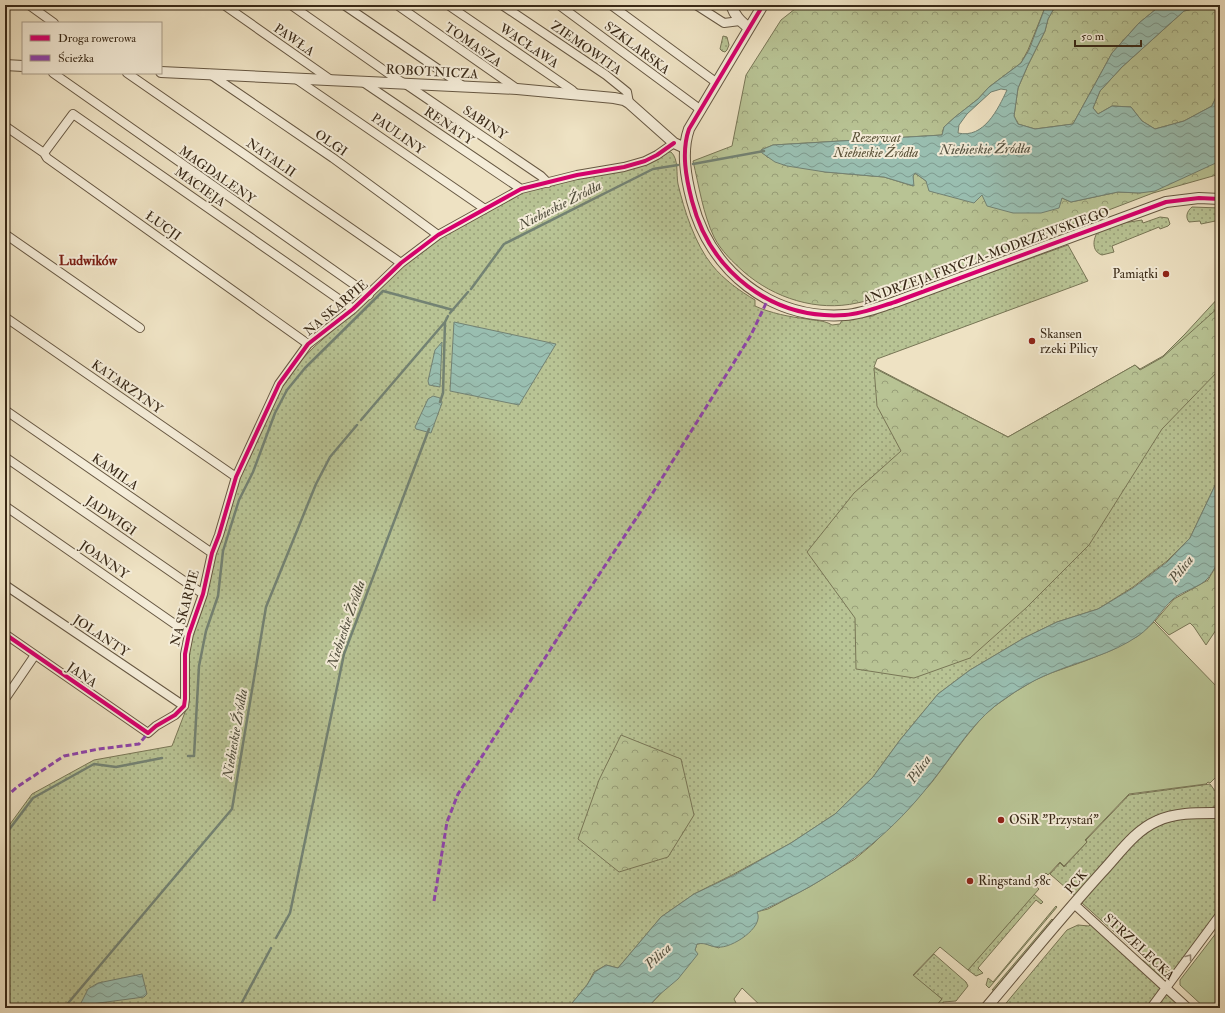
<svg xmlns="http://www.w3.org/2000/svg" width="1225" height="1013" viewBox="0 0 1225 1013" font-family="'IM FELL Double Pica',serif">
  <defs>
    <pattern id="grass-dots" width="8" height="8" patternUnits="userSpaceOnUse"><rect width="8" height="8" fill="#b8c394"/><path d="M2 2h.1M6 6h.1" fill="none" stroke="#979e78" stroke-width="1.8" stroke-linecap="round"/></pattern>
    <pattern id="forest-crowns" width="20" height="18" patternUnits="userSpaceOnUse"><rect width="20" height="18" fill="#b8c394"/><path d="M2 6a3 3 0 1 1 6 0M12 15a3 3 0 1 1 6 0" fill="none" stroke="#979e78"/></pattern>
    <pattern id="water-waves" width="16" height="10" patternUnits="userSpaceOnUse"><rect width="16" height="10" fill="#99beb0"/><path d="M0 5q4-4 8 0t8 0" fill="none" stroke="#7e9a8e"/></pattern>
  </defs>
  <rect width="100%" height="100%" fill="#eee2c3"/>
  <filter id="stains"><feTurbulence type="fractalNoise" baseFrequency=".005" numOctaves="4"/><feColorMatrix values="0 0 0 0 .2 0 0 0 0 .09 0 0 0 0 .02 0 0 0 .5 -.17"/></filter>
  <radialGradient id="worn" r=".72"><stop offset=".6" stop-color="#630" stop-opacity="0"/><stop offset="1" stop-color="#630" stop-opacity=".3"/></radialGradient>
  <!-- grass -->
  <path fill="url(#grass-dots)" stroke="#787656" d="M723,36L727,37L729,45L727,50L725,52L722,51L720,49Z
    M668,152H671C679,159 676,174 678,184C684,210 695,244 712,265C724,280 740,291 755,300V306C770,313 790,317 807,319C816,321 824,320 832,325L840,324L842,320L873,316L880,312L1068,245L1088,281L877,359L874,367L1008,437L1135,365L1140,369L1163,356L1185,334L1220,296V475L1190,538L1167,561L1133,587L1098,609L1057,622L1024,638L970,670L938,694L900,740L873,777L835,814L791,843L732,875L694,894L661,917L618,968L606,965L594,972L587,985L568,1008H5V831L32,794L94,760L172,746L187,707L186,655L215,552L240,475L276,395L289,373L314,347L372,296L404,264L442,236L523,192Z
    M1192,207L1220,208V220L1201,224L1200,221L1189,222C1185,217 1187,211 1192,207Z
    M1160,217L1168,218L1170,224L1168,226L1160,229L1159,227L1112,246L1114,252L1102,255C1091,251 1093,239 1098,231L1117,224L1142,220L1143,223Z
    M1210,784L1218,795L1217,805L1209,809L1168,813L1076,895H1074L1050,874L1060,863L1064,867L1087,842L1086,840L1129,795Z
    M1220,817V910L1173,972L1143,958L1082,903L1083,900L1135,842C1162,817 1186,818 1220,817Z
    M1034,894L1043,902L1041,904L1036,900L978,968L983,973L976,976L968,970Z
    M1056,906L1057,907L989,988L986,985L988,978L993,982Z
    M1052,919L1053,920L995,990H992Z
    M1091,924L1183,1008H1002L1067,930L1078,925L1089,926Z
    M934,954L966,982L968,986L956,1001L943,1002V1007L934,1008L942,999L913,976Z
    M1142,960L1167,972L1170,976L1162,978Z"/>
  <!-- forest -->
  <path fill="url(#forest-crowns)" stroke="#787656" d="M800,5H1046L1028,50L1021,63L989,87L978,99L955,117L944,127L942,135L773,145L761,150L767,157L825,172L884,177L913,186V176L915,173L926,181L982,195L1062,198L1071,202L1118,192L1140,193L1217,162L1220,156V174L1153,193L892,293C881,296 869,301 857,303C817,312 774,298 744,272C733,262 721,251 714,237C703,214 699,186 693,161L732,146L746,75L781,20Z
    M1056,5H1161L1139,23L1112,53L1073,124L1035,129L1018,124L1014,116L1018,88L1028,65L1045,31L1048,19Z
    M1207,5H1220V88L1212,106L1184,121L1155,129L1142,121L1131,107L1112,106L1098,114L1093,108L1100,91L1122,67L1184,11L1206,6Z
    M1220,306V369L1162,429L1089,545L1026,608L970,658L914,678L856,669L855,618L807,552L854,493L901,451L877,406L874,368L1008,437L1135,365L1140,370L1163,357Z
    M1220,559V613L1216,620L1220,622V624L1206,645L1194,627L1190,623L1169,635L1155,621L1174,599L1208,580Z
    M621,735L681,759L694,815L668,857L619,872L578,839L599,780Z"/>
  <!-- pitch -->
  <path fill="#b8c394" stroke="#787656" d="M1154,622L1220,690V773L1210,783L1208,782L1206,784L1129,794L1085,840L1087,842L1064,866L1060,862L1048,875L1046,873L1035,885L1039,889L968,970L940,947L913,975L942,999L934,1008H763L742,988L734,999L737,1005L735,1008H645C656,1003 686,962 695,950L697,944L703,943L719,948L756,912L768,909L811,886L855,859L874,843L909,808L932,782L965,738L983,716L995,706L1015,692L1035,680L1051,673L1085,661L1112,650L1138,636Z
    M1220,928V1008H1205L1180,985V980Z"/>
  <!-- water -->
  <path fill="url(#water-waves)" stroke="#738273" fill-rule="evenodd" d="M1046,5H1056L1048,19L1045,31L1028,65L1018,88L1014,116L1018,124L1035,129L1073,124L1112,53L1139,23L1161,5H1207L1206,6L1184,11L1122,67L1100,91L1093,108L1098,114L1112,106L1131,107L1142,121L1155,129L1184,121L1212,106L1220,88V156L1218,162L1155,191L1140,193L1118,192L1071,202L1062,198L1059,208L1041,213H1013L987,206L982,195L974,203L929,191L926,181L915,173L913,176L914,186L884,177L825,172L787,166L775,162L762,153L761,150L773,145L942,135L944,127L955,117L978,99L989,87L1021,63L1029,50ZM1001,89L1007,90C998,109 984,139 958,133L959,125L967,114L991,92Z
    M454,322L556,344L519,405L450,391Z
    M442,342L440,387L429,385L428,381L435,350Z
    M433,396L440,398L442,403L431,433L416,429L415,427L428,399Z
    M1220,475C1220,496 1220,516 1220,537C1220,543 1222,551 1220,557C1218,563 1212,573 1208,578C1201,587 1182,591 1173,599C1161,610 1153,626 1138,636C1112,654 1080,661 1051,673C1031,681 1012,693 995,706C969,727 951,758 930,784C893,831 852,864 800,892C785,899 772,907 757,912C765,927 731,949 718,947C709,947 707,942 697,944L695,950L698,954L678,979L659,995L649,1006L645,1008H568L587,985L595,972L606,965L618,968L661,917L694,894L732,876L791,843L835,814L873,777L900,740L938,694L970,670L1024,638L1057,622L1098,609L1133,588L1167,562L1190,538Z
    M142,974L147,994L144,997L84,1005L81,1003L88,989L98,983Z"/>
  <g fill="none" stroke-linecap="round" stroke-linejoin="round">
    <!-- stream -->
    <path stroke="#738273" stroke-width="2.5" d="M693,164L764,151
      M471,289L504,244L653,169L678,165
      M450,313L468,292
      M440,402L443,393L445,322
      M361,420L445,322L448,316
      M188,756H194L199,666L206,631L218,596L223,551L239,500L253,472L275,413L287,390L305,368L383,291L453,310
      M5,835L33,798L94,764L116,767L162,758
      M276,938L290,913L344,654L429,429
      M64,1008L232,809L266,607L316,484L330,457L357,425
      M239,1008L271,948"/>
    <!-- minor casing -->
    <g stroke="#665742" stroke-width="10">
      <path id="minor" d="M29,5L54,23
        M224,5L331,80
        M291,5L395,78L407,85L541,176L548,183
        M344,5L463,86
        M397,5L516,88
        M448,5L572,90L576,94
        M502,5L606,75L627,92L629,103
        M559,5L701,110
        M611,5L717,83
        M696,5L724,23L740,21
        M53,73L369,295
        M127,73L401,263
        M210,74L333,158L438,235
        M296,79L485,209
        M363,82L521,189
        M5,126L44,153L47,158L308,344
        M44,153L73,114L353,309
        M5,234L140,328
        M5,317L236,477
        M5,410L212,553
        M5,457L203,594
        M5,506L189,634
        M5,585L184,706
        M5,634L148,733L156,726L175,715L184,706L185,699V654L189,634L203,594L212,553L219,535L236,477L279,384L308,344L353,309L401,263L438,235L521,189L577,175L624,167L645,161L657,155L674,143
        M5,699L35,655
        M1074,904L1188,1008
        M1151,1008L1220,915"/>
    </g>
    <!-- tertiary casing -->
    <g stroke="#665742" stroke-width="12">
      <path id="tertiary" d="M731,5C735,16 740,21 749,28
        M763,5L689,129C681,152 686,178 692,201C710,271 771,320 845,315C862,314 879,307 895,302L1166,202L1199,198L1220,199
        M5,65L23,66
        M161,72L517,89L614,98L624,100L629,103L674,143L685,148
        M986,1008C1025,962 1062,916 1102,872C1119,854 1134,831 1157,821C1176,812 1200,813 1220,813"/>
    </g>
    <!-- minor -->
    <use href="#minor" stroke="#f4ecd8" stroke-width="8"/>
    <!-- tertiary -->
    <use href="#tertiary" stroke="#f4ecd8" stroke-width="10"/>
    <!-- quiet -->
    <path stroke="#8e44ad" stroke-width="3" stroke-dasharray="6 3" stroke-linecap="butt" d="M5,798L17,787L64,756L99,749L139,744L148,733
      M434,901L447,822L458,794L575,611L649,499L751,335L768,299"/>
    <!-- cycleway casing -->
    <g stroke="#f4ecd8" stroke-width="6">
      <path id="cycleway" d="M763,5L689,129C681,152 686,178 692,201C710,271 771,320 845,315C862,314 879,307 895,302L1166,202L1199,198L1220,199
        M5,634L148,733L156,726L175,715L184,706L185,699V654L189,634L203,594L212,553L219,535L236,477L279,384L308,344L353,309L401,263L438,235L521,189L577,175L624,167L645,161L657,155L674,143"/>
    </g>
    <!-- cycleway -->
    <use href="#cycleway" stroke="#d6006c" stroke-width="4"/>
  </g>
  <!-- one-way arrows -->
  <defs><path id="oneway-chevron" d="M-2-3.5L2.5 0L-2 3.5" fill="none" stroke-width="1.6" stroke-linecap="round" stroke-linejoin="round"/></defs>
  <use stroke="#968a78" href="#oneway-chevron" transform="translate(1189 957) rotate(-53)"/>
  <!-- markers -->
  <g fill="#8f2418" stroke="#f4ecd8" stroke-width="1.5">
    <circle cx="1166" cy="274" r="4"/>
    <circle cx="1032" cy="341" r="4"/>
    <circle cx="1001" cy="820" r="4"/>
    <circle cx="970" cy="881" r="4"/>
  </g>
  <g text-anchor="middle" dominant-baseline="central" stroke-width="4" stroke-linejoin="round" paint-order="stroke">
    <!-- street labels -->
    <g font-size="13" fill="#392917" stroke="#f4ecd8">
      <text transform="translate(294 40) rotate(35)">PAWŁA</text>
      <text transform="translate(473 45) rotate(35)">TOMASZA</text>
      <text transform="translate(529 46) rotate(34)">WACŁAWA</text>
      <text transform="translate(586 48) rotate(35)">ZIEMOWITA</text>
      <text transform="translate(637 48) rotate(37)">SZKLARSKA</text>
      <text transform="translate(432 72) rotate(3)">ROBOTNICZA</text>
      <text transform="translate(485 123) rotate(34)">SABINY</text>
      <text transform="translate(449 126) rotate(34)">RENATY</text>
      <text transform="translate(398 134) rotate(35)">PAULINY</text>
      <text transform="translate(331 143) rotate(35)">OLGI</text>
      <text transform="translate(271 158) rotate(35)">NATALII</text>
      <text transform="translate(217 175) rotate(35)">MAGDALENY</text>
      <text transform="translate(200 187) rotate(35)">MACIEJA</text>
      <text transform="translate(163 226) rotate(36)">ŁUCJI</text>
      <text transform="translate(986 256) rotate(-20)">ANDRZEJA FRYCZA-MODRZEWSKIEGO</text>
      <text transform="translate(336 308) rotate(-40)">NA SKARPIE</text>
      <text transform="translate(127 387) rotate(35)">KATARZYNY</text>
      <text transform="translate(115 472) rotate(35)">KAMILA</text>
      <text transform="translate(111 516) rotate(35)">JADWIGI</text>
      <text transform="translate(104 560) rotate(35)">JOANNY</text>
      <text transform="translate(185 608) rotate(-75)">NA SKARPIE</text>
      <text transform="translate(101 636) rotate(34)">JOLANTY</text>
      <text transform="translate(82 675) rotate(35)">JANA</text>
      <text transform="translate(1076 882) rotate(-49)">PCK</text>
      <text transform="translate(1139 947) rotate(43)">STRZELECKA</text>
    </g>
    <!-- park labels -->
    <g font-size="13" font-style="italic" fill="#595036" stroke="#f4ecd8">
      <text x="876" y="138">Rezerwat<tspan x="876" dy="15">Niebieskie Źródła</tspan></text>
    </g>
    <!-- poi labels -->
    <g font-size="13" fill="#392917" stroke="#f4ecd8" text-anchor="start">
      <text x="1158" y="274" text-anchor="end">Pamiątki</text>
      <text x="1040" y="334">Skansen<tspan x="1040" dy="15">rzeki Pilicy</tspan></text>
      <text x="1009" y="820">OSiR "Przystań"</text>
      <text x="978" y="881">Ringstand 58c</text>
    </g>
    <!-- water labels -->
    <g font-size="14" font-style="italic" fill="#514e3d" stroke="#f4ecd8">
      <text transform="translate(985 149) rotate(-1)">Niebieskie Źródła</text>
      <text transform="translate(560 205) rotate(-27)">Niebieskie Źródła</text>
      <text transform="translate(1181 569) rotate(-52)">Pilica</text>
      <text transform="translate(346 624) rotate(-71)">Niebieskie Żródła</text>
      <text transform="translate(235 734) rotate(-80)">Niebieskie Źródła</text>
      <text transform="translate(919 769) rotate(-54)">Pilica</text>
      <text transform="translate(658 956) rotate(-43)">Pilica</text>
    </g>
    <!-- neighbourhood labels -->
    <g font-size="14" font-weight="bold" fill="#7a1f14" stroke="#f4ecd8">
      <text x="88" y="260">Ludwików</text>
    </g>
  </g>
  <!-- margin -->
  <rect width="1225" height="1013" fill="none" stroke="#eee2c3" stroke-width="20"/>
  <rect x="6" y="6" width="1213" height="1001" fill="none" stroke="#392917" stroke-width="2"/>
  <rect x="10" y="10" width="1205" height="993" fill="none" stroke="#392917"/>
  <!-- legend -->
  <rect x="22" y="22" width="140" height="52" fill="#f4ecd8" stroke="#a99e8b"/>
  <rect x="30" y="35" width="20" height="6" fill="#d6006c" stroke="#a99e8b"/>
  <text x="58" y="42" font-size="12" fill="#392917">Droga rowerowa</text>
  <rect x="30" y="55" width="20" height="6" fill="#8e44ad" stroke="#a99e8b"/>
  <text x="58" y="62" font-size="12" fill="#392917">Ścieżka</text>
  <!-- scale -->
  <path d="M1075 40v6h66v-6" fill="none" stroke="#392917" stroke-width="2"/>
  <text x="1081" y="40" font-size="12" fill="#392917" stroke="#f4ecd8" stroke-width="3" paint-order="stroke">50 m</text>
  <rect width="100%" height="100%" filter="url(#stains)"/>
  <rect width="100%" height="100%" fill="url(#worn)"/>
</svg>
